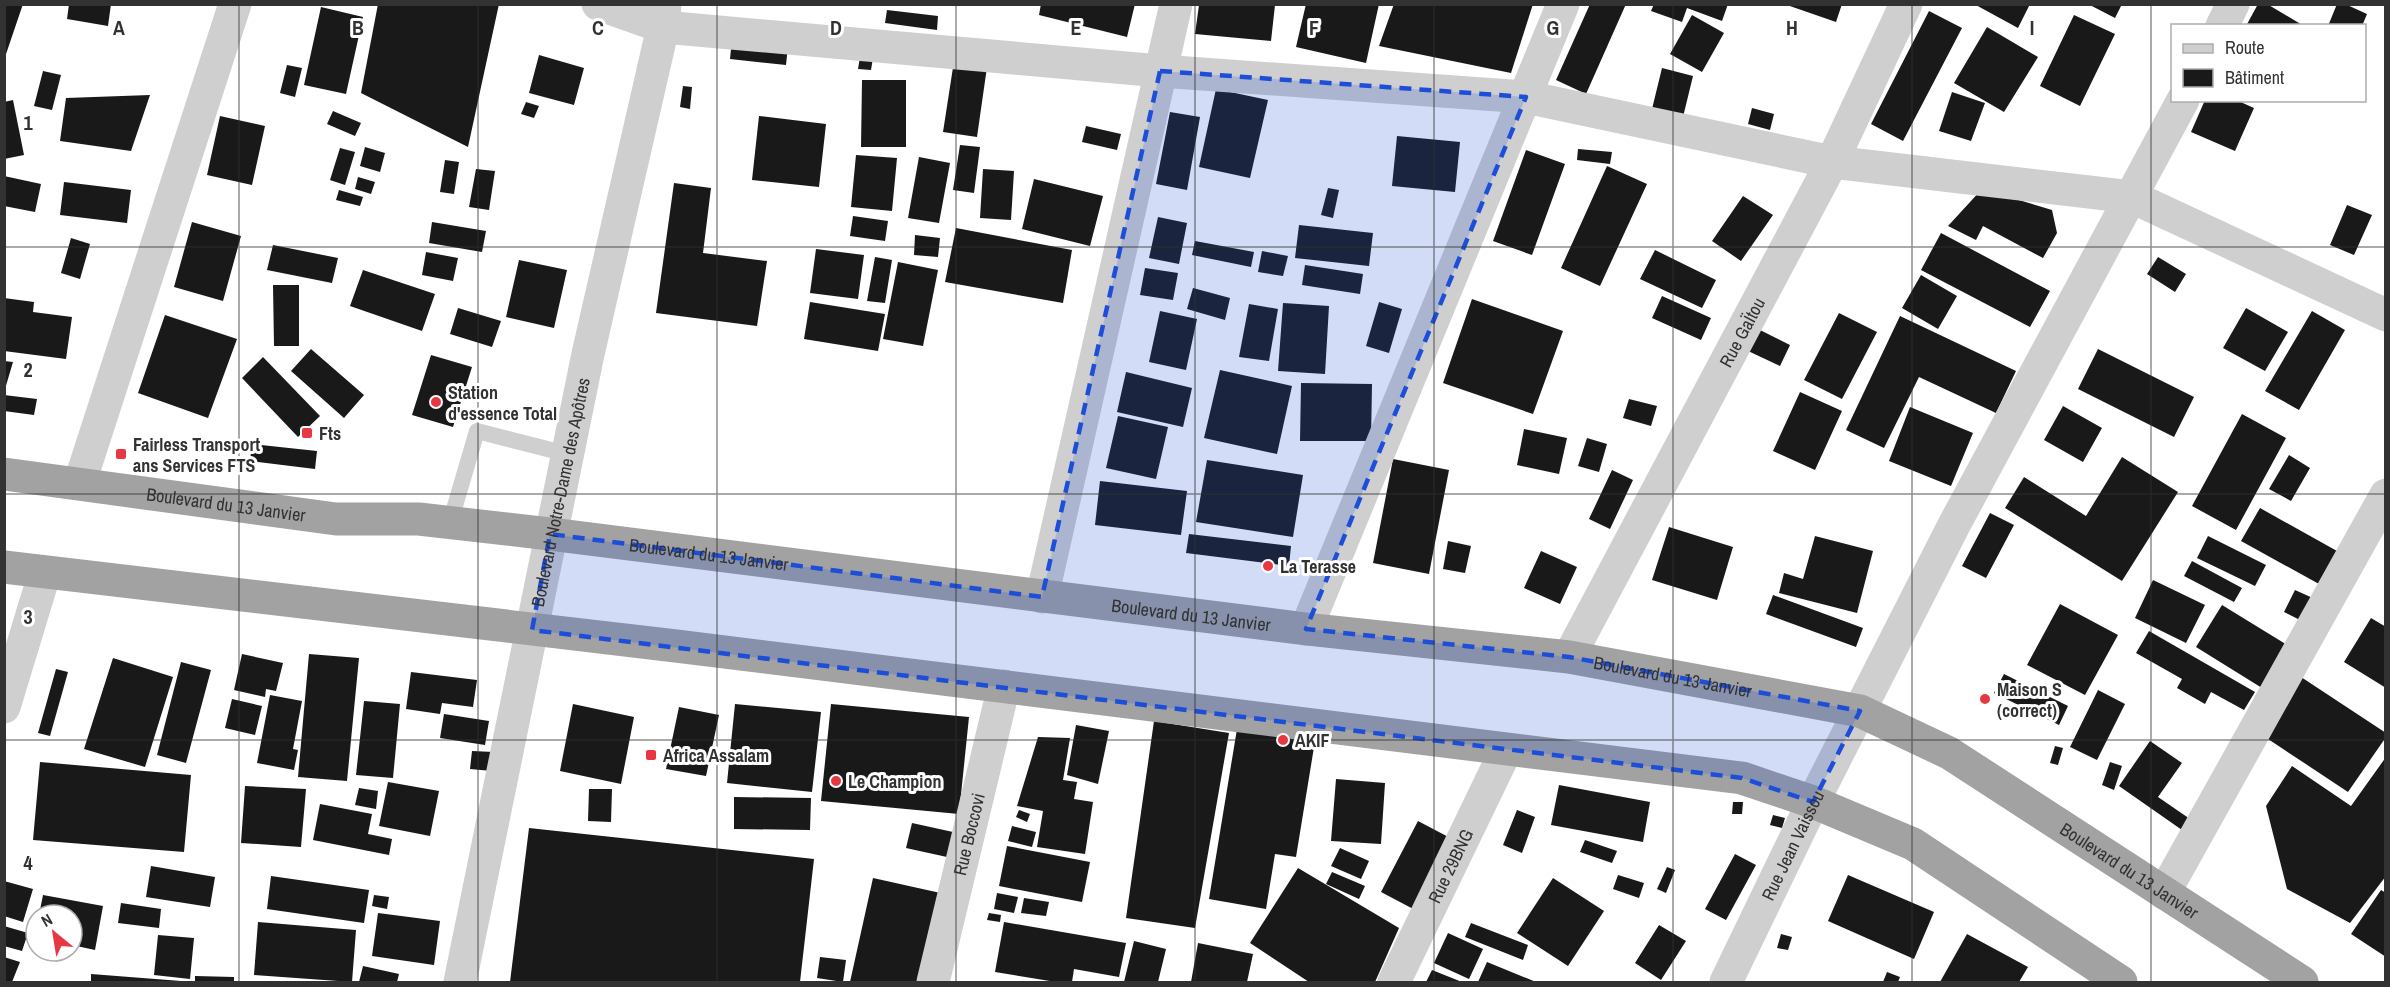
<svg xmlns="http://www.w3.org/2000/svg" width="2390" height="987" viewBox="0 0 2390 987" font-family="'Archivo Narrow',sans-serif">
  <rect width="100%" height="100%" fill="#fff"/>
  <!-- building -->
  <path fill="#191919" d="M4,4H23L5,57H4Z
    M69,4H111L108,26L67,19Z
    M378,4H499L468,147L361,93Z
    M1041,4H1135L1127,37L1039,15Z
    M1306,4H1379L1366,63L1296,47Z
    M1394,4L1451,6L1533,4L1511,73L1379,46Z
    M1590,4H1626L1586,94L1556,80Z
    M1654,4H1728L1722,21L1687,8L1682,22L1651,11Z
    M1784,4H1842L1836,22Z
    M1974,4H2030L2018,28Z
    M2088,4H2122L2115,18Z
    M2258,4H2267L2304,26H2246Z
    M2337,4H2345L2367,14L2362,26H2328Z
    M1199,5H1275L1271,41L1195,34Z
    M321,7L363,17L346,94L304,85Z
    M887,10L938,16L937,30L885,23Z
    M1929,11L1962,28L1903,141L1871,124Z
    M1692,15L1724,33L1702,72L1670,54Z
    M2074,15L2115,34L2080,106L2040,86Z
    M1987,27L2038,57L2004,112L1954,83Z
    M732,39L788,46L786,65L730,59Z
    M539,55L584,68L574,105L529,93Z
    M860,57L873,58L871,70L858,69Z
    M954,61L987,67L977,137L943,132Z
    M287,65L302,68L295,97L280,93Z
    M1662,68L1693,76L1683,117L1652,109Z
    M43,71L61,75L52,110L34,106Z
    M862,80H906V147H861Z
    M683,86L692,87L690,109L680,107Z
    M1216,89L1268,100L1250,178L1199,167Z
    M1952,92L1985,103L1971,141L1939,131Z
    M150,95L131,151L60,141L66,98Z
    M13,100L24,155L4,159V102Z
    M2205,100H2236L2254,108L2235,151L2191,132Z
    M526,102L539,106L534,118L521,114Z
    M1752,108L1774,114L1770,130L1748,124Z
    M333,111L361,123L355,136L327,124Z
    M1170,112L1200,117L1187,190L1156,184Z
    M220,116L265,126L252,185L207,175Z
    M759,116L826,124L819,187L752,180Z
    M1086,126L1121,134L1117,150L1082,142Z
    M1397,136L1460,142L1455,192L1392,186Z
    M960,145L980,147L974,193L953,190Z
    M365,147L385,153L380,172L360,166Z
    M340,148L355,152L345,185L330,180Z
    M1578,149L1612,152L1610,164L1577,160Z
    M1526,150L1565,164L1532,255L1493,241Z
    M856,155L897,158L892,211L851,207Z
    M919,157L950,163L939,223L908,218Z
    M445,160L459,162L454,194L440,192Z
    M1607,166L1647,184L1600,286L1561,268Z
    M476,169L495,171L489,210L469,207Z
    M983,169L1014,171L1011,220L980,218Z
    M4,176L41,184L35,212L4,206Z
    M358,177L375,182L371,194L355,189Z
    M1034,179L1103,196L1090,246L1022,229Z
    M64,182L131,190L127,223L60,215Z
    M674,183L711,188L703,253L767,261L757,326L656,313Z
    M1328,188L1339,190L1333,218L1321,215Z
    M1982,189L2052,210L2057,233L2043,258L1983,226L1976,240L1948,226Z
    M339,190L363,197L360,206L336,200Z
    M1743,196L1773,215L1741,261L1712,241Z
    M2347,205L2372,215L2354,255L2330,245Z
    M853,216L888,221L885,241L850,236Z
    M1158,217L1187,223L1179,264L1149,258Z
    M192,222L241,236L223,301L174,287Z
    M432,222L486,231L482,252L429,243Z
    M1299,225L1373,233L1369,266L1295,258Z
    M956,228L1072,250L1063,303L945,282Z
    M1941,233L2050,291L2030,327L1921,270Z
    M915,235L940,238L938,257L914,255Z
    M71,238L90,244L80,279L61,273Z
    M1195,241L1254,252L1251,267L1192,255Z
    M273,245L338,258L332,283L267,270Z
    M816,249L864,255L858,299L810,293Z
    M1655,250L1716,280L1702,308L1640,279Z
    M1262,251L1288,256L1283,276L1258,272Z
    M426,252L458,258L453,281L422,275Z
    M875,257L892,260L885,303L867,301Z
    M2158,257L2186,274L2175,292L2147,274Z
    M519,260L567,270L554,328L506,317Z
    M898,262L938,270L923,346L883,339Z
    M1305,265L1363,274L1360,294L1302,285Z
    M1145,268L1178,273L1173,300L1140,295Z
    M363,270L435,294L422,331L350,306Z
    M1921,275L1957,296L1938,329L1902,308Z
    M273,285H299V346H274Z
    M1193,288L1230,298L1225,320L1187,309Z
    M1662,296L1711,318L1701,340L1652,318Z
    M4,298L34,302L33,312L72,317L66,359L4,351Z
    M1472,299L1563,331L1533,414L1443,383Z
    M810,302L885,314L878,351L804,339Z
    M1379,302L1402,309L1389,353L1366,346Z
    M1283,303L1329,306L1325,374L1278,371Z
    M1249,304L1278,309L1269,361L1239,357Z
    M458,308L501,321L492,347L450,334Z
    M2246,308L2288,332L2265,371L2223,348Z
    M1160,311L1197,319L1186,370L1149,362Z
    M2312,311L2345,330L2299,410L2265,391Z
    M1839,313L1877,332L1842,399L1804,380Z
    M165,315L237,339L208,418L138,393Z
    M1900,316L2016,371L1996,413L1919,377L1884,448L1846,430Z
    M1756,328L1790,345L1780,366L1746,350Z
    M311,349L364,395L344,418L291,371Z
    M2098,349L2194,397L2174,437L2078,389Z
    M431,355L472,367L453,427L412,415Z
    M263,357L320,416L298,437L242,378Z
    M4,361L13,362L5,389H4Z
    M1220,370L1292,386L1277,454L1204,438Z
    M1126,372L1192,388L1183,427L1117,412Z
    M1301,383L1372,384L1371,441H1300Z
    M1800,392L1842,411L1815,470L1773,451Z
    M4,395L37,399L34,415L4,411Z
    M1629,399L1657,406L1651,426L1623,418Z
    M2063,406L2102,428L2083,462L2044,440Z
    M1910,407L1973,433L1951,486L1889,461Z
    M2242,414L2286,438L2236,530L2192,506Z
    M1118,416L1168,427L1156,479L1106,468Z
    M1524,429L1567,438L1559,474L1517,465Z
    M1587,438L1607,444L1599,472L1578,466Z
    M252,444L317,451L315,469L250,461Z
    M2289,455L2310,468L2291,501L2269,489Z
    M2122,457L2178,492L2122,581L2005,508L2024,477L2086,516Z
    M1393,459L1449,470L1429,574L1373,563Z
    M1207,460L1303,475L1293,537L1196,522Z
    M1612,470L1633,480L1610,529L1589,519Z
    M1100,481L1187,491L1181,535L1095,525Z
    M2260,508L2337,551L2319,584L2241,541Z
    M1990,513L2014,525L1986,578L1962,566Z
    M1669,527L1733,547L1717,600L1652,580Z
    M1189,534L1291,546L1289,566L1186,553Z
    M1815,536L1873,551L1857,613L1779,593L1784,573L1803,579Z
    M2208,536L2266,565L2255,586L2197,558Z
    M1448,541L1471,546L1465,573L1443,569Z
    M1541,551L1577,567L1560,604L1524,588Z
    M2192,561L2242,588L2234,602L2184,576Z
    M2153,580L2205,605L2186,643L2135,618Z
    M2295,590L2315,599L2304,622L2284,612Z
    M1773,595L1863,628L1856,647L1766,614Z
    M2060,604L2118,635L2085,695L2027,665Z
    M2222,605L2289,646L2262,688L2196,647Z
    M2371,618L2386,627V688L2344,662Z
    M2149,631L2255,692L2244,710L2211,692L2205,704L2177,688L2182,679L2136,653Z
    M242,654L283,663L276,691L266,689L265,697L234,690Z
    M309,654L359,658L347,781L298,777Z
    M113,658L173,677L145,767L84,749Z
    M181,662L211,670L186,763L157,755Z
    M56,669L68,672L50,736L38,733Z
    M411,672L477,680L473,707L442,703L440,714L406,709Z
    M2004,674L2068,706L2059,725L1994,693Z
    M2298,675L2386,733V737L2348,792L2259,733Z
    M2098,690L2125,704L2097,760L2070,747Z
    M270,695L302,701L293,749L298,750L294,770L257,763Z
    M232,699L262,706L255,735L225,728Z
    M364,701L400,704L393,778L356,775Z
    M573,704L634,717L621,784L560,771Z
    M735,704L821,712L812,792L727,783Z
    M831,704L969,717L959,814L821,801Z
    M679,707L719,715L706,776L666,769Z
    M444,714L489,721L485,745L440,738Z
    M1154,721L1229,733L1195,928L1126,918Z
    M1076,725L1109,731L1098,784L1067,775Z
    M1237,729L1315,741L1296,857L1275,854L1266,909L1209,899Z
    M1038,737L1070,738L1063,780L1077,782L1074,799L1093,802L1085,854L1037,847L1043,811L1017,806Z
    M2150,741L2182,763L2158,797L2190,819L2182,830L2119,786Z
    M2055,746L2063,748L2058,765L2050,763Z
    M472,751L494,752L492,771L470,769Z
    M2386,757V876L2350,923L2287,889L2266,806L2292,766L2351,806Z
    M40,762L191,775L184,852L33,840Z
    M2110,762L2122,766L2114,790L2102,785Z
    M1336,779L1385,783L1381,844L1331,841Z
    M388,782L439,791L430,836L379,826Z
    M1559,785L1650,802L1643,842L1551,825Z
    M245,786L306,789L301,847L241,843Z
    M359,788L378,791L376,809L355,805Z
    M589,789H612L611,822L588,821Z
    M734,797L811,798L810,830L734,829Z
    M1733,802H1743L1742,814H1732Z
    M320,804L372,814L368,834L392,839L389,855L313,840Z
    M1019,810L1030,814L1027,822L1016,817Z
    M1517,810L1535,817L1522,853L1503,845Z
    M1773,815L1785,818L1782,828L1770,825Z
    M1418,821L1456,841L1417,911L1381,892Z
    M912,823L953,832L947,857L906,848Z
    M1012,826L1036,832L1032,847L1008,841Z
    M529,828L814,859L800,982H510Z
    M1585,840L1617,851L1612,863L1580,852Z
    M1007,846L1090,862L1082,902L999,886Z
    M1340,848L1369,861L1361,879L1331,866Z
    M1735,854L1756,865L1726,920L1705,909Z
    M151,866L215,877L210,907L146,897Z
    M1667,867L1675,870L1666,893L1657,889Z
    M1298,868L1399,928L1375,982H1309L1250,943Z
    M1332,872L1365,886L1359,899L1326,884Z
    M1618,875L1644,883L1639,898L1613,889Z
    M1848,875L1934,912L1914,959L1828,921Z
    M271,876L369,890L364,923L267,909Z
    M873,878L945,894L926,982H850Z
    M1553,878L1604,911L1568,966L1517,933Z
    M4,881L33,889L23,922L4,916Z
    M2381,890L2386,893V957L2351,934Z
    M997,893L1018,897L1014,913L994,909Z
    M43,895L103,906L95,950L72,945V915H39Z
    M374,895L389,897L387,909L372,906Z
    M1024,898L1049,902L1046,916L1021,913Z
    M121,903L161,909L159,928L118,923Z
    M378,913L440,921L434,965L372,956Z
    M989,913L1001,915L1000,922L987,920Z
    M258,922L356,930L352,982L254,975Z
    M1004,922L1126,943L1119,977L1074,969L1072,982H1056L995,972Z
    M1471,923L1528,945L1523,960L1465,937Z
    M1659,925L1686,941L1661,980L1635,963Z
    M4,926L28,933L22,951L4,946Z
    M1448,933L1483,949L1469,979L1434,963Z
    M1781,934L1792,937L1788,950L1777,948Z
    M1967,934L2028,967L2019,982H1940Z
    M158,935L194,938L190,979L154,975Z
    M1134,941L1166,949L1158,982H1124Z
    M1198,943L1253,954L1247,982H1191Z
    M4,957L20,962L12,982H4Z
    M820,957L846,960L843,982L817,978Z
    M1487,962L1536,982H1478Z
    M363,966L399,974L397,982H359Z
    M1432,970L1462,982H1426Z
    M1887,972L1900,977L1898,982H1883Z
    M91,974L181,981V982H91Z
    M195,976L234,977V982H195Z"/>
  <g fill="none" stroke-linecap="round" stroke-linejoin="round">
    <!-- service -->
    <path stroke="#cfcfcf" stroke-width="16" d="M450,523L477,431L567,454"/>
    <!-- minor -->
    <g stroke="#cfcfcf" stroke-width="33">
      <path d="M598,4L663,27L1160,71L1526,97L1832,162L2132,197L2386,315"/>
      <path d="M2222,26L2233,4"/>
      <path d="M80,482L235,4"/>
      <path d="M1042,597L1176,4"/>
      <path d="M1306,629L1563,4"/>
      <path id="s1" d="M1569,657L1832,162L1906,4"/>
      <path d="M4,707L45,572"/>
      <path d="M2164,893L2386,495"/>
      <path id="s2" d="M933,982L1004,686"/>
      <path id="s3" d="M1394,982L1506,750"/>
      <path id="s4" d="M1726,982L1813,802L1954,525L2183,100"/>
    </g>
    <!-- tertiary -->
    <path stroke="#cfcfcf" stroke-width="33" id="s5" d="M460,982L588,354L663,27L665,4"/>
    <!-- trunk -->
    <g stroke="#a2a2a2" stroke-width="33">
      <path id="s6" d="M4,474L336,519H419L550,534L1306,629L1569,657L1860,711L1949,753L2302,982"/>
      <path d="M4,567L676,646L1742,778L1813,802L1913,844L2121,982"/>
    </g>
  </g>
  <!-- marked area -->
  <path fill="#1d4ed8" fill-opacity="0.2" stroke="#1d4ed8" stroke-width="4.5" stroke-dasharray="12 8" stroke-linejoin="round" d="M1160,71L1526,97L1306,629L1569,657L1860,711L1813,802L1742,778L532,630L550,534L1042,597Z"/>
  <!-- grid -->
  <path fill="none" stroke="#323232" stroke-width="1.5" stroke-opacity="0.55" d="M239,4V982M478,4V982M717,4V982M956,4V982M1195,4V982M1434,4V982M1673,4V982M1912,4V982M2151,4V982M4,247H2386M4,494H2386M4,740H2386"/>
  <!-- markers -->
  <g fill="#e63743" stroke="#fff" stroke-width="2">
    <circle cx="436" cy="402" r="6"/>
    <rect x="301" y="427" width="12" height="12" rx="3"/>
    <rect x="115" y="448" width="12" height="12" rx="3"/>
    <circle cx="1268" cy="566" r="6"/>
    <circle cx="1985" cy="699" r="6"/>
    <circle cx="1283" cy="740" r="6"/>
    <rect x="645" y="749" width="12" height="12" rx="3"/>
    <circle cx="836" cy="781" r="6"/>
  </g>
  <g text-anchor="middle" dominant-baseline="central" stroke-width="6" stroke-linejoin="round" paint-order="stroke">
    <!-- street labels -->
    <g font-size="18" fill="#323232" stroke="#fff">
      <text stroke="none"><textPath href="#s1" startOffset="368">Rue GaÏtou</textPath></text>
      <text stroke="none"><textPath href="#s5" startOffset="500">Boulevard Notre-Dame des Apôtres</textPath></text>
      <text stroke="none"><textPath href="#s6" startOffset="224">Boulevard du 13 Janvier</textPath></text>
      <text stroke="none"><textPath href="#s6" startOffset="710">Boulevard du 13 Janvier</textPath></text>
      <text stroke="none"><textPath href="#s6" startOffset="1196">Boulevard du 13 Janvier</textPath></text>
      <text stroke="none"><textPath href="#s6" startOffset="1682">Boulevard du 13 Janvier</textPath></text>
      <text stroke="none"><textPath href="#s2" startOffset="152">Rue Boccovi</textPath></text>
      <text stroke="none"><textPath href="#s4" startOffset="152">Rue Jean Vaissou</textPath></text>
      <text stroke="none"><textPath href="#s3" startOffset="129">Rue 29BNG</textPath></text>
      <text stroke="none"><textPath href="#s6" startOffset="2186">Boulevard du 13 Janvier</textPath></text>
    </g>
    <!-- poi labels -->
    <g font-size="18" font-weight="bold" fill="#323232" stroke="#fff" text-anchor="start">
      <text x="448" y="392">Station<tspan x="448" dy="21">d'essence Total</tspan></text>
      <text x="319" y="433">Fts</text>
      <text x="133" y="444">Fairless Transport<tspan x="133" dy="21">ans Services FTS</tspan></text>
      <text x="1280" y="566">La Terasse</text>
      <text x="1997" y="689">Maison S<tspan x="1997" dy="21">(correct)</tspan></text>
      <text x="1295" y="740">AKIF</text>
      <text x="663" y="755">Africa Assalam</text>
      <text x="848" y="781">Le Champion</text>
    </g>
  </g>
  <g font-size="20" text-anchor="middle" font-weight="bold" fill="#323232" stroke="#fff" stroke-width="6" stroke-linejoin="round" paint-order="stroke">
    <text x="119" y="35">A</text>
    <text x="358" y="35">B</text>
    <text x="598" y="35">C</text>
    <text x="836" y="35">D</text>
    <text x="1076" y="35">E</text>
    <text x="1314" y="35">F</text>
    <text x="1553" y="35">G</text>
    <text x="1792" y="35">H</text>
    <text x="2032" y="35">I</text>
    <text x="28" y="130">1</text>
    <text x="28" y="377">2</text>
    <text x="28" y="624">3</text>
    <text x="28" y="870">4</text>
  </g>
  <!-- border -->
  <rect width="2390" height="987" fill="none" stroke="#323232" stroke-width="12"/>
  <!-- legend -->
  <rect x="2171" y="24" width="195" height="78" fill="#ffffff" stroke="#adadad" stroke-width="1.5"/>
  <rect x="2183" y="44" width="30" height="9" fill="#cfcfcf" stroke="#adadad" stroke-width="1.5"/>
  <text x="2225" y="54" font-size="18" fill="#323232">Route</text>
  <rect x="2183" y="69" width="30" height="18" fill="#191919" stroke="#adadad" stroke-width="1.5"/>
  <text x="2225" y="84" font-size="18" fill="#323232">Bâtiment</text>
  <!-- north arrow -->
  <g transform="translate(54 933) rotate(330)"><circle r="28" fill="#ffffff" stroke="#adadad" stroke-width="1.5"/>
  <path d="M0-4.5L10 22L0 15L-10 22Z" fill="#e63743"/>
  <text y="-9" font-size="16" font-weight="bold" text-anchor="middle" fill="#323232">N</text>
  </g>
</svg>
